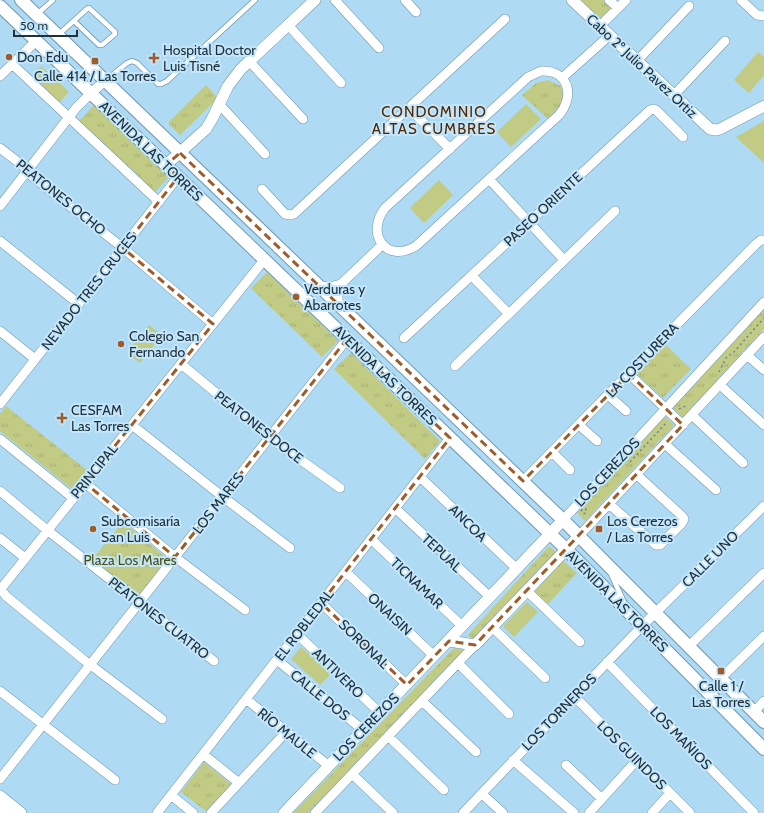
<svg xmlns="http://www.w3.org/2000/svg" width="764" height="813" viewBox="0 0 764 813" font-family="Cabin,sans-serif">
  <defs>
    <pattern id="grass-tufts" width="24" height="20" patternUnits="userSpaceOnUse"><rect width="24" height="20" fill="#c2cb84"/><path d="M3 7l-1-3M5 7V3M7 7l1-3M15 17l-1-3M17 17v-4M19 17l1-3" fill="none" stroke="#a6af73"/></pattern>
  </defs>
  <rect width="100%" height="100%" fill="#afdaf4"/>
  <!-- grass -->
  <path fill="url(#grass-tufts)" d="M581,0H604L612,8L601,19Z
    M548,80L561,86L564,98L560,109L549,120L522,95L536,83Z
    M206,85L218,98L180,135L168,123Z
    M94,105L169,177L154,193L78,122Z
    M267,272L338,341L322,357L251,288Z
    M764,308V329L683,417L671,407Z
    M665,344L691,369L663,398L637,374Z
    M351,353L440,441L425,459L334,369Z
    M6,406L87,470L72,489L0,431V414Z
    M664,416L674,425L585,521L577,513Z
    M123,522L169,560L137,598L91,561Z
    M549,546L558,553L474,640L468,635Z
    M562,560L577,573L548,604L534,591Z
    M454,648L465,650L461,655L308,813H293Z
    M204,762L231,784L207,812L181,792Z"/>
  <!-- pitch -->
  <path fill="#c2cb84" d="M758,52L764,57V75L749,93L734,80Z
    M41,66L69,92L59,103L31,77Z
    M526,104L541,119L511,147L497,132Z
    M764,121V163L736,137Z
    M439,180L453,195L424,223L410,208Z
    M149,325L162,335L140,363L127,353Z
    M527,602L538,612L514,637L503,626Z
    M301,647L331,674L320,685L291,659Z"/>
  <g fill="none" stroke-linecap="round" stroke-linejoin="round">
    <!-- service casing -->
    <g stroke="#6f98b1" stroke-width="6">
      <path id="service" d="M36,15L53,0
        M58,35L88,8H89L115,32V34L102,45H99L74,21
        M106,80L127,63L132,61L137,63L158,84H161L167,81L255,0
        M611,574L623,600"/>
    </g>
    <!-- minor casing -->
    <g stroke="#6f98b1" stroke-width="10">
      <path id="minor" d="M335,0L379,48
        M405,0L416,12
        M609,0L618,8
        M741,0L757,15L764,16
        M288,25L341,83
        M600,26L626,0
        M249,61L303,119
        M637,61L689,6
        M12,64L159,202
        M541,71C569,70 575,96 559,115L416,246C386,264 365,234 385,208L528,77Z
        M0,76L36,41
        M562,78L610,35
        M674,95L725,41
        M219,104L265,154
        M409,108L450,149
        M0,148L22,165L33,177L123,248L213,324
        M489,179L564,260
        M262,189L285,214L291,215L294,214L505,19
        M0,206L76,108L91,93L106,80
        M0,241L79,304
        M472,276L509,314
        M320,286L330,287L341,284L382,245
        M338,304V296L341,284
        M0,331L35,359
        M404,338L650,110L653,109L656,110L683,137
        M747,355L764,370
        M181,364L277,443L340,488
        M455,366L615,211
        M629,374L683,425
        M720,385L764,425
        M608,395L626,411
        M0,404L178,177
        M692,415L743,463
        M132,425L223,497L290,548
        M579,425L597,441
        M0,439L73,498
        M665,444L716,490
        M552,452L570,470
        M420,477L517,569
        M523,481L756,244L761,240H764
        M85,483L175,557L245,610
        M0,491L47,530L214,661
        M609,504L656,545H660L682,523L684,519L682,516L637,475
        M395,508L490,597
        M563,520L764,302
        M579,536L764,337
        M0,538L25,558
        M371,539L462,626
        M346,572L434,656
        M0,588L6,596L84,660L162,719
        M0,590L264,260
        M527,591L580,642
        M321,603L407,685
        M492,627L545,678
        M297,634L380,713
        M689,646L764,573
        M277,660L363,730
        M607,662L754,813
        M458,663L509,714
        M721,678L764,636
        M0,691L115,780
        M574,696L690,813
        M246,699L329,766
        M422,701L476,752
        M754,712L764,701
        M388,736L444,790
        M203,754L239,783
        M513,760L574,813
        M566,765L602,799
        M352,774L393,813
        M0,779L347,339
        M482,794L503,813
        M171,795L193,813
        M157,813L450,438
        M211,813L286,732
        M315,813L475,645
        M463,813L642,626L764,506
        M589,813L637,760
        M652,813L670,793"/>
    </g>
    <!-- tertiary casing -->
    <g stroke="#6f98b1" stroke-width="12">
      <path id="tertiary" d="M572,0L710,129L716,130L720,129L764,106
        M166,165L206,129L212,119L228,86L241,69L315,0
        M449,641L475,645L579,536
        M0,796L21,813
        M0,808L6,813
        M284,813L563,520"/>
    </g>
    <!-- secondary casing -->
    <g stroke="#6f98b1" stroke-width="14">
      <path id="secondary" d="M21,0L563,520L764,722
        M0,6L566,549L764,749"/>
    </g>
    <!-- path -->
    <path stroke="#688799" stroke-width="1.5" stroke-dasharray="2 3" stroke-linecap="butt" d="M719,372L726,358L733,353L764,318
      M679,409L688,405
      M630,462L667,422
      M581.5 511a2.5 2.5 0 1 1 5 0a2.5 2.5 0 1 1-5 0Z"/>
    <!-- service -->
    <use href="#service" stroke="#fff" stroke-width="4.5"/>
    <!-- minor -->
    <use href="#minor" stroke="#fff" stroke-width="9"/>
    <!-- tertiary -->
    <use href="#tertiary" stroke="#fff" stroke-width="11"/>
    <!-- secondary -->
    <use href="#secondary" stroke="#fff" stroke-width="12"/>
  </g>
  <!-- marked area -->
  <path fill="none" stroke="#9f5c2b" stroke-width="3" stroke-dasharray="8 5" stroke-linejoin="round" d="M180,153L523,481L629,374L683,425L475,645L449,641L407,685L321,603L450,438L347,339L175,557L85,483L213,324L123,248L178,177L166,165Z"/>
  <!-- markers -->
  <g fill="#9f5c2b" stroke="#c3e6fb" stroke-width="1.5">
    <circle cx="9" cy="57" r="4"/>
    <path d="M152 52h4v4h4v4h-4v4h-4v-4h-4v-4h4z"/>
    <rect x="91" y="57" width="8" height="8" rx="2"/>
    <circle cx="296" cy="297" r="4"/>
    <circle cx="121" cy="344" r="4"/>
    <path d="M60 412h4v4h4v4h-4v4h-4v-4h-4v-4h4z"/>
    <circle cx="93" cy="529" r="4"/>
    <rect x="595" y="525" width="8" height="8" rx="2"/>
    <rect x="717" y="667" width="8" height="8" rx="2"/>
  </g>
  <g text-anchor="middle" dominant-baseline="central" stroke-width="4" stroke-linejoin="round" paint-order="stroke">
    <!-- poi labels -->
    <g font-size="14" fill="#20313b" stroke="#c3e6fb" text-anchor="start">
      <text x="163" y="50">Hospital Doctor<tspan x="163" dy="16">Luis Tisné</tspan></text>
      <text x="17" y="57">Don Edu</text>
      <text x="95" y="76" text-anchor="middle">Calle 414 / Las Torres</text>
      <text x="304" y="289">Verduras y<tspan x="304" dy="16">Abarrotes</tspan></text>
      <text x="129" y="336">Colegio San<tspan x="129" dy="16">Fernando</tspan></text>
      <text x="71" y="410">CESFAM<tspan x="71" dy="16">Las Torres</tspan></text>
      <text x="101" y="521">Subcomisaría<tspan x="101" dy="16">San Luis</tspan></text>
      <text x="607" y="521">Los Cerezos<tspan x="607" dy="16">/ Las Torres</tspan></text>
      <text x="721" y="686" text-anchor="middle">Calle 1 /<tspan x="721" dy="16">Las Torres</tspan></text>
    </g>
    <!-- street labels -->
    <g font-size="14" fill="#20313b" stroke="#c3e6fb">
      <text transform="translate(642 66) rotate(43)">Cabo 2º Julio Pavez Ortiz</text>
      <text transform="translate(151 151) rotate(44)">AVENIDA LAS TORRES</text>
      <text transform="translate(61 197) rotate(39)">PEATONES OCHO</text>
      <text transform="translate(543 209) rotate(-43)">PASEO ORIENTE</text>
      <text transform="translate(89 291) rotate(-52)">NEVADO TRES CRUCES</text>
      <text transform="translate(642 360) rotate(-46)">LA COSTURERA</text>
      <text transform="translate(385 375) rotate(44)">AVENIDA LAS TORRES</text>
      <text transform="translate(259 427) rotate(38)">PEATONES DOCE</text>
      <text transform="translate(94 471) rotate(-51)">PRINCIPAL</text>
      <text transform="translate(607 472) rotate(-47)">LOS CEREZOS</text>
      <text transform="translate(218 503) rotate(-52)">LOS MARES</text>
      <text transform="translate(468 523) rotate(44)">ANCOA</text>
      <text transform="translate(442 553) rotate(43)">TEPUAL</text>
      <text transform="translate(710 559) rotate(-45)">CALLE UNO</text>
      <text transform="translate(417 583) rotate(44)">TICNAMAR</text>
      <text transform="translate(617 601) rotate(45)">AVENIDA LAS TORRES</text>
      <text transform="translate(390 614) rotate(43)">ONAISIN</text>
      <text transform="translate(159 618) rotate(38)">PEATONES CUATRO</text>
      <text transform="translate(304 625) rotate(-52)">EL ROBLEDAL</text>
      <text transform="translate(364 644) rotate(44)">SORONAL</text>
      <text transform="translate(338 673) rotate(44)">ANTIVERO</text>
      <text transform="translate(320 695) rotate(39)">CALLE DOS</text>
      <text transform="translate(559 712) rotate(-46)">LOS TORNEROS</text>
      <text transform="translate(366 727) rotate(-46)">LOS CEREZOS</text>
      <text transform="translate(287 733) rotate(39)">RÍO MAULE</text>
      <text transform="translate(681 738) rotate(46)">LOS MAÑIOS</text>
      <text transform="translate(632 755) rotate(45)">LOS GUINDOS</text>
    </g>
    <!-- park labels -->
    <g font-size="14" fill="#4a5013" stroke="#c3e6fb">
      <text x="130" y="560">Plaza Los Mares</text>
    </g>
    <!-- neighbourhood labels -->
    <g font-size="15" letter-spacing="1" fill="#522601" stroke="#c3e6fb">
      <text x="434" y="112">CONDOMINIO<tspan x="434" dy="17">ALTAS CUMBRES</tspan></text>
    </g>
  </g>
  <!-- scale -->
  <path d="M14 30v6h63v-6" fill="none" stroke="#20313b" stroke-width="2"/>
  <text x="20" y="30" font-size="12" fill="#20313b" stroke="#c3e6fb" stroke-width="3" paint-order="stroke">50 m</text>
</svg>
